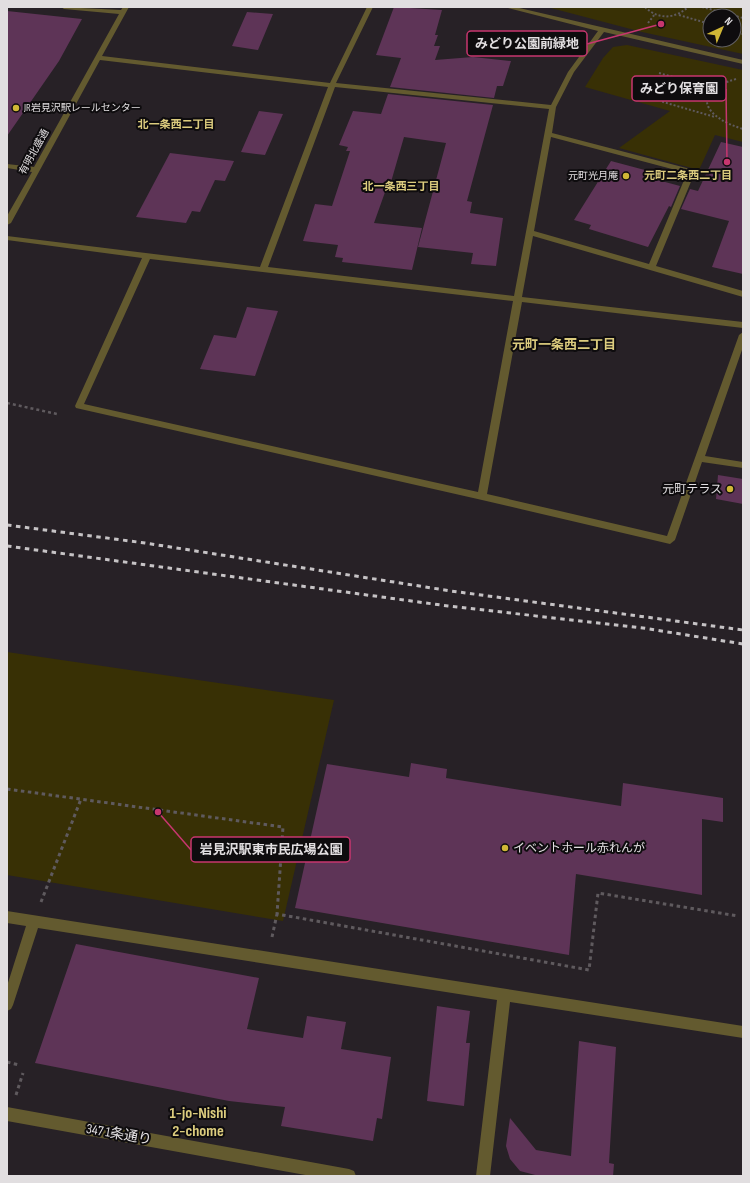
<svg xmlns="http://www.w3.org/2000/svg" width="750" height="1183" viewBox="0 0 750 1183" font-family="'Sofia Sans Condensed','Noto Sans JP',sans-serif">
  <rect width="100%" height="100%" fill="#272126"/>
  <!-- green -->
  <path fill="#383005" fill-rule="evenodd" d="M547,7H743V54L642,32ZM710,16H734V40H710Z
    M627,45L743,70V142L715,135L699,170L619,148L670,111L585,87L603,58L613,47Z
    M7,652L334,700L283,921L7,875Z"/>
  <!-- building -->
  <path fill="#5e3457" d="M394,7L442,10L435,35H438L434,46H440L435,60L473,57L511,61L503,86H497L494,98L390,87L401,58L376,55Z
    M7,11L82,19L59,61L7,136Z
    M247,12L273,14L258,50L232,46Z
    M388,94L493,105L467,201L472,202L470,213L503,218L496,266L471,264L473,253L418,247L446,143L404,137L391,182L389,181L374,223L422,228L412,270L342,262L343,258L335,257L338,245L303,241L315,204L332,206L350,151H346L348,147L339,145L353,111L381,114Z
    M259,111L283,114L265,155L241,152Z
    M721,142L743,147V274L712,267L729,221L681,209L690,189L698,191Z
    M170,153L234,161L225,181L215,180L200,212L192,211L186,223L136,217Z
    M611,161L656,173L654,179L680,186L671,207L669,206L648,247L589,229L591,225L574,220Z
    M247,307L278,311L255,376L200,369L214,335L236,338Z
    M718,475L743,479V504L716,499Z
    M411,763L447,769L446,778L621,806L623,783L723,798V822L702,819V895L576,874L569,955L295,908L327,764L409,777Z
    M76,944L259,978L247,1029L303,1038L307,1016L346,1022L341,1049L391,1057L382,1119L377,1118L373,1141L281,1126L285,1107L229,1101L35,1063Z
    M437,1006L470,1011L466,1043H470L464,1106L427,1101Z
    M579,1041L616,1047L609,1163L614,1164L613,1176H539L520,1171L510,1159L506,1146L510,1118L536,1150L571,1156Z"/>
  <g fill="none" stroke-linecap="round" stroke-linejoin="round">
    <!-- path-far2 -->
    <path stroke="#5f5a5e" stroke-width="2" stroke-dasharray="2 2" stroke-linecap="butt" d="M645,7C658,20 675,19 688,7
      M702,7L743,18
      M679,15L710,24
      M648,23L655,14
      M734,31L743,34
      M659,73L712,88
      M736,79C688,93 706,118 743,129
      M660,98L663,102L715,117"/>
    <!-- path-far1 -->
    <path stroke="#5f5a5e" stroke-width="2.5" stroke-dasharray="3 3" stroke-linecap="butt" d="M7,403L57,414"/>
    <!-- path -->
    <path stroke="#5f5a5e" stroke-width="3" stroke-dasharray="3.5 3.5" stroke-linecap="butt" d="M7,789L283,827L277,914L589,970L598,893L738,916
      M41,902L81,799
      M272,937L277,914
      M7,1062L19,1065
      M16,1095L23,1073"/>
    <!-- minor -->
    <path fill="#635a2f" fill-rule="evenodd" d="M61,7L121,10L123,7H129L102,56L330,83L367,7H373L336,83L551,105L568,72L598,31L504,7H515L743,60V64L604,32L574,72L556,107L552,133L694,170L695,172L656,266L743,291V297L533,236L522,297L743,322V328L522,302L487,494L667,536L739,335L743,332V347L705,456L743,462V468L702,462L675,540L670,544L482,500L76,408L75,406L142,258L7,240V236L260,267L328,87L100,60L11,223L7,225V216L32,172L7,168V164L34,167L119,14L64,9ZM335,87L549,109L514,296L268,267ZM551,137L687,173L649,264L534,231ZM150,259L513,301L478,492L84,404Z
      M7,911L743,1026V1038L510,1002L490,1176H476L497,1000L38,928L13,1005L11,1009L7,1011V986L26,926L7,923Z
      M7,1107L349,1169L354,1171L356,1176H311L7,1121Z"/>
    <!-- rail -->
    <path stroke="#c6c3c5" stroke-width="3" stroke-dasharray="4.5 4.5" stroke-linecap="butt" d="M7,525L145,543L451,591L743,630
      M7,546L448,606L643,628L743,644"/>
  </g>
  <!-- markers -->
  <g fill="#d0b736" stroke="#0e0c0e" stroke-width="1.5">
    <circle cx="16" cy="108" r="4"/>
    <circle cx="626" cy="176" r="4"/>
    <circle cx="730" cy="489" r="4"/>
    <circle cx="505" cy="848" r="4"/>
  </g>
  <g text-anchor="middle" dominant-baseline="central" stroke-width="4" stroke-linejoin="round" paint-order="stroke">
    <!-- far-poi labels -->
    <g font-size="10" fill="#e1dee0" stroke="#0e0c0e" text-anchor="start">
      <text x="24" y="108">JR岩見沢駅レールセンター</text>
      <text x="618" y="176" text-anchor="end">元町光月庵</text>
    </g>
    <!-- far-street labels -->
    <g font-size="10" fill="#e1dee0" stroke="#0e0c0e">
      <text transform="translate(34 152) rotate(-61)">有明北盛通</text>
    </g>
    <!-- far-neighbourhood labels -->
    <g font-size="11" font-weight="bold" fill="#dccc7e" stroke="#0e0c0e">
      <text x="176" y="124">北一条西二丁目</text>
      <text x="688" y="175">元町二条西二丁目</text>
      <text x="401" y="186">北一条西三丁目</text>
    </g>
    <!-- poi labels -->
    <g font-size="12" fill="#e1dee0" stroke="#0e0c0e" text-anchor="end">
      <text x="722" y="489">元町テラス</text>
      <text x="513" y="848" text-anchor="start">イベントホール赤れんが</text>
    </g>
    <!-- neighbourhood labels -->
    <g font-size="13" font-weight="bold" fill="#dccc7e" stroke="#0e0c0e">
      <text x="564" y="345">元町一条西二丁目</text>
    </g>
    <!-- near-street labels -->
    <g font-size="14" fill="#e1dee0" stroke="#0e0c0e">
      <text transform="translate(119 1134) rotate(10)">347 1条通り</text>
    </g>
    <!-- near-neighbourhood labels -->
    <g font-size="16" font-weight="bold" fill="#dccc7e" stroke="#0e0c0e">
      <text x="198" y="1113">1-jo-Nishi<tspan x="198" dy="18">2-chome</tspan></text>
    </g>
  </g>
  <!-- callouts -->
  <path fill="none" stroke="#c7366f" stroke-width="1.5" d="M661 24L587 44M727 162L726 89M158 812L191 850"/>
  <g fill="#c7366f" stroke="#0e0c0e" stroke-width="1.5">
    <circle cx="661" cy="24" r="4"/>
    <circle cx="727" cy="162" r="4"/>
    <circle cx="158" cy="812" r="4"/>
  </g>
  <g fill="#0e0c0e" stroke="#c7366f" stroke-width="1.5">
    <rect x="467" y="31" width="120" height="25" rx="4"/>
    <rect x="632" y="76" width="94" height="25" rx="4"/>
    <rect x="191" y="837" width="159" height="25" rx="4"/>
  </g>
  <g font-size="13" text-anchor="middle" font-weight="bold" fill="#e1dee0">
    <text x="527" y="48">みどり公園前緑地</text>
    <text x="679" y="93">みどり保育園</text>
    <text x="271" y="854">岩見沢駅東市民広場公園</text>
  </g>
  <!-- border -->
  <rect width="750" height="1183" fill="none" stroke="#e1dee0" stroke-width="16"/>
  <!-- north arrow -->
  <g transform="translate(722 28) rotate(44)"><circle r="19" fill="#0e0c0e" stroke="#626062"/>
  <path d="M0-3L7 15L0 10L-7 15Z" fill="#d0b736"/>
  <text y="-6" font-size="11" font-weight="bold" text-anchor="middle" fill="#e1dee0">N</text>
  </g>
</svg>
